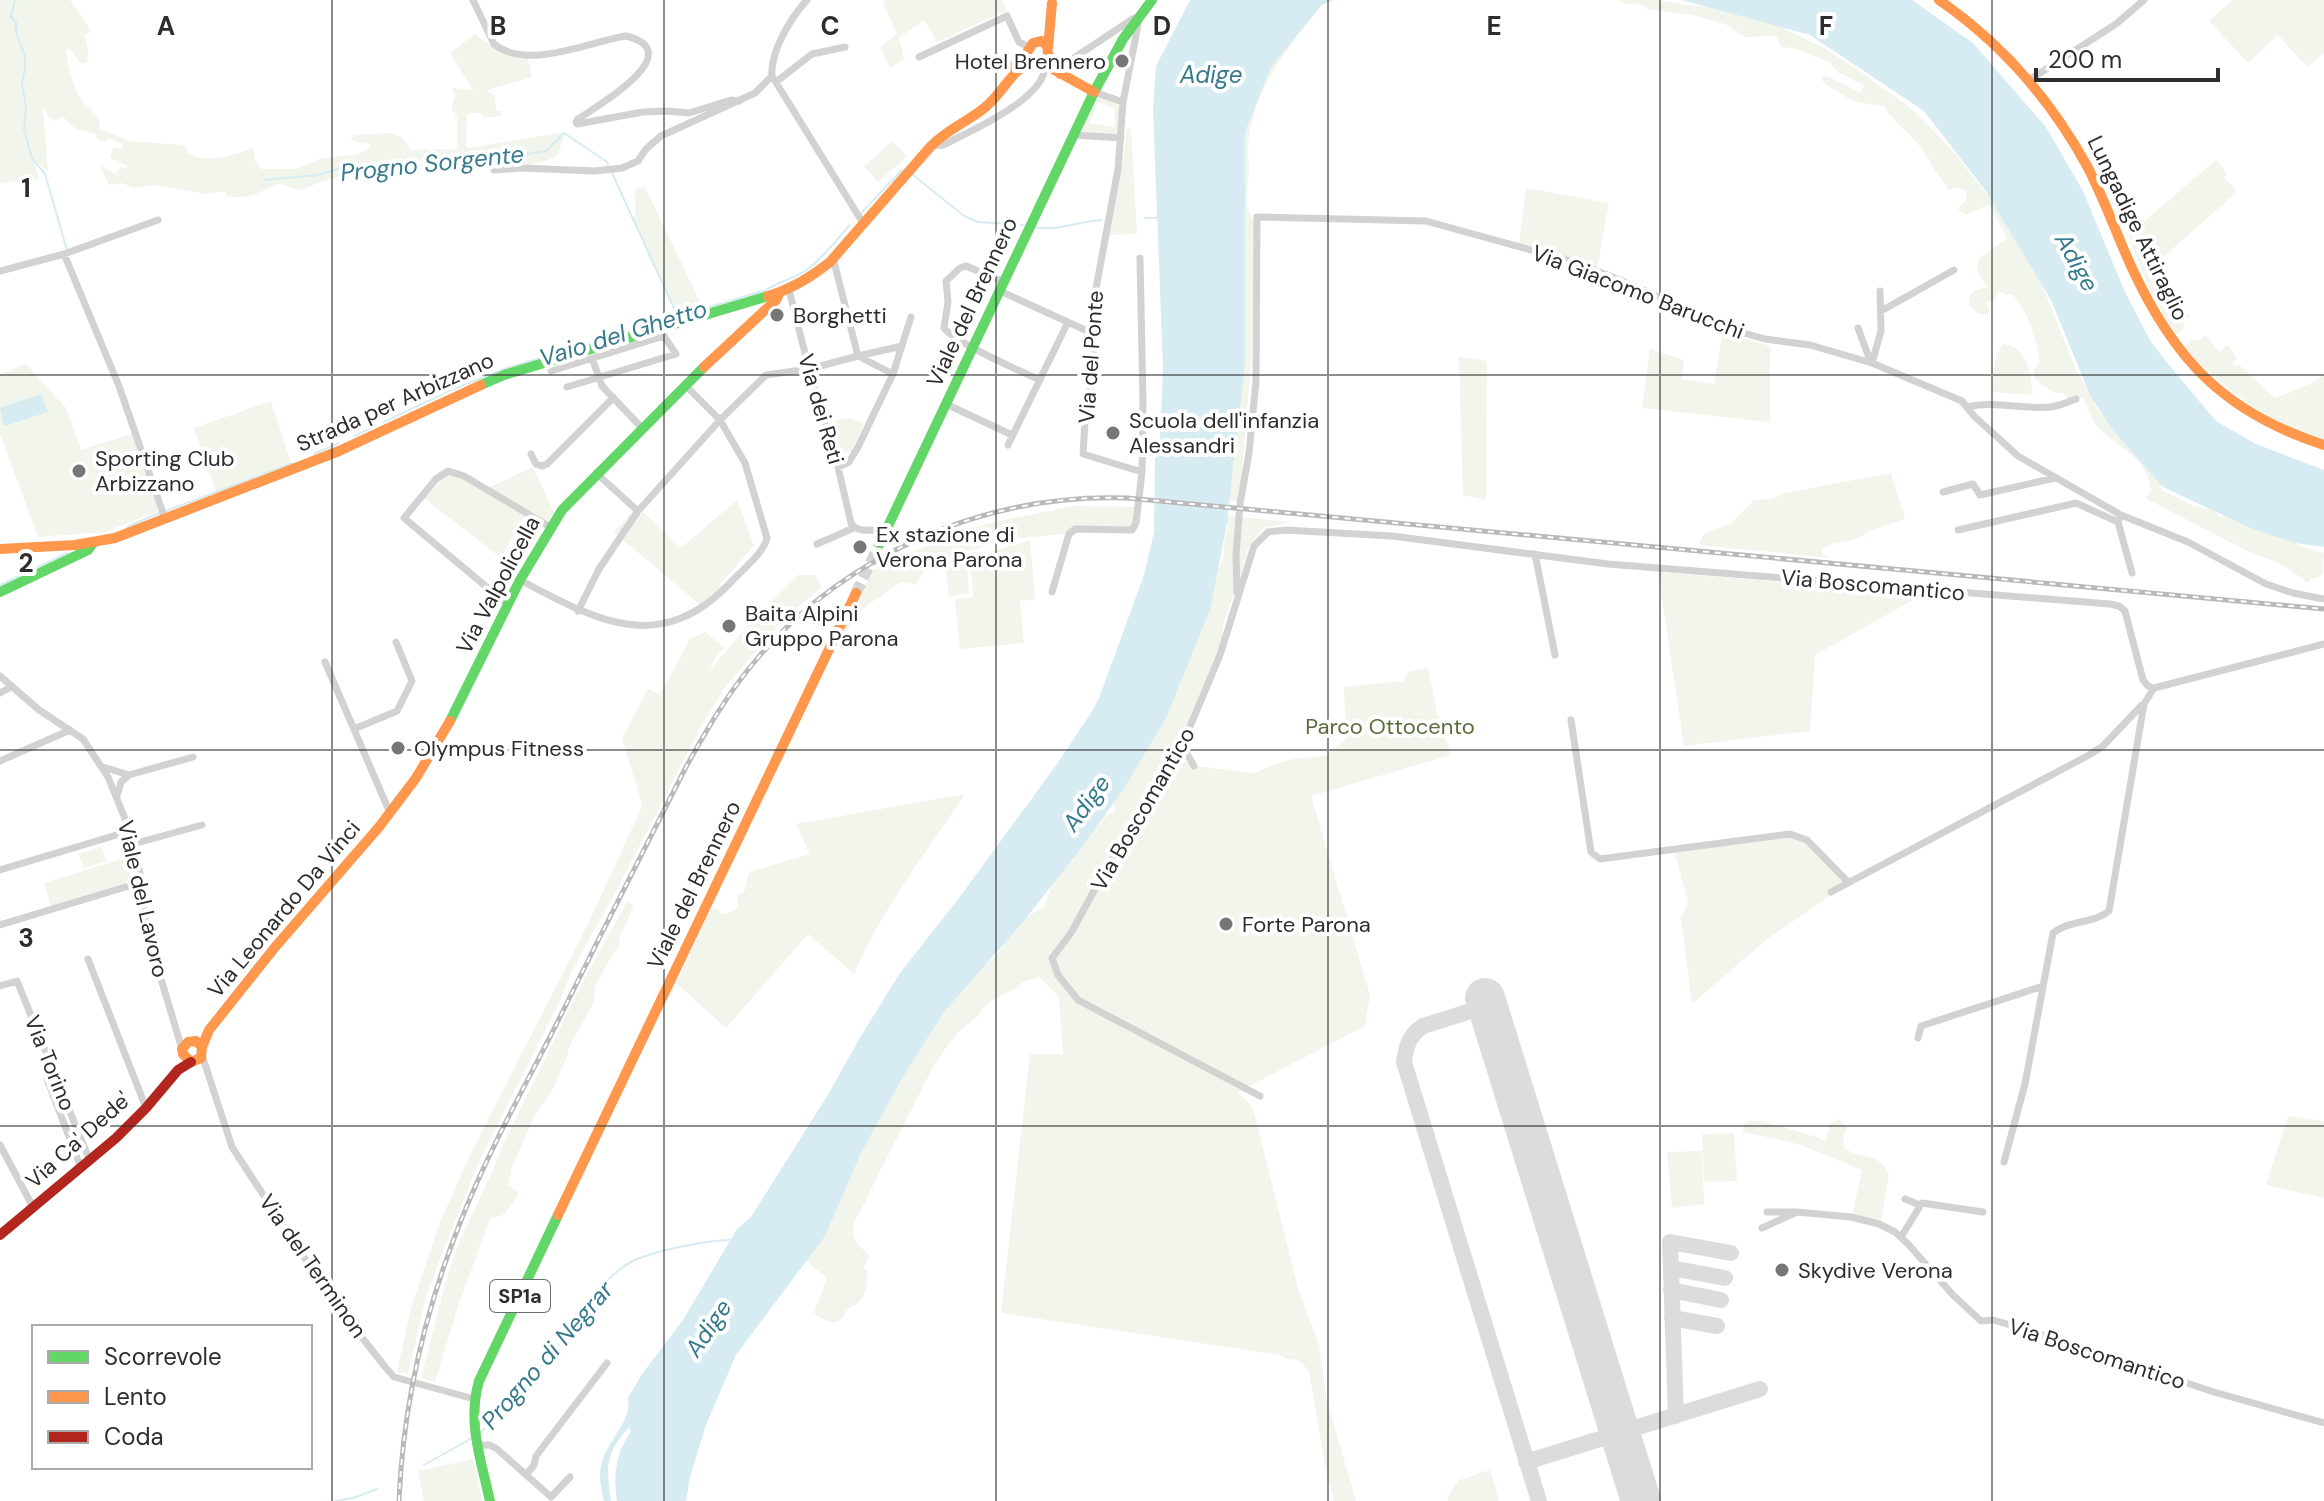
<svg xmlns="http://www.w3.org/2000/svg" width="2324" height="1501" viewBox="0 0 2324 1501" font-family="'DM Sans',sans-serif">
  <rect width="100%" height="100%" fill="#fff"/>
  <!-- green -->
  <path fill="#f1f5eb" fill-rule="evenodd" d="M0,0H70L87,24L90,32L84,35C87,47 91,50 86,63H80L70,49L66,50L68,64L76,91L82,101L99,118L100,129L129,141L180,145L186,147L187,153C204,164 235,156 253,147L255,160L261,169H295L323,158L357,155L369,148L370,143L356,142L351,140L354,135L390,133L403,138L411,150L457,149V116L451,109L455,96L452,88L473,90L450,53L475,34L494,48L501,46L521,54L526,50L532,77L485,91L495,95L496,111H501V116L484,118L481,113H469L467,116L466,146L468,148L565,132L558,155C541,165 527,165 508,166C487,168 464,176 443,168L439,159L397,160L369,167L349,176L323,181L301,190L279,184C258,192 250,200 227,196L225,191L207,194L155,185L133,188L122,183L109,185L101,168L103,166L111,172L116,173L121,167L125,168L128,166L110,158L113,148L116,147L121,149L123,147L122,144L109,138L105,141H99L96,137L97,134L76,129L63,117L54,121L49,117L43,107L48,171L33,158L39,179L0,183Z
    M886,0H1002L1007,10L937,42L924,20L899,38L904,59L890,68L880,47L897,34L883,2Z
    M1617,0H1656L1695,6H1706L1762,18L1824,48L1861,72L1883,89L1891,93L1913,110L1951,149L1995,205L2040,280L2077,372L2091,394L2097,409L2160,481L2162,490L2193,506L2213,509L2219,516H2226L2285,536L2302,547L2324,553L2323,573L2317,578H2312L2308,583C2288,568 2278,561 2253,554L2145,498L2151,491C2148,456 2117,449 2097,426C2090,418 2088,406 2083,398H2067L2063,393H2054L2034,378V369L2040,363C2037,339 2029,313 2012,294L2006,295L1999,291L1993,301H1988L1986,304L1989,309L1988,314H1979L1970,306C1966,292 1975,290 1987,287L1977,272L1978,259L2007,238L1989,205L1966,215L1958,209L1967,199L1965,190L1958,187L1948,190L1943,181C1933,170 1928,156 1918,144C1908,132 1891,119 1884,106C1862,104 1854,103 1835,90C1828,86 1824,84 1821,78L1827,76L1861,93L1864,86L1862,84L1838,72L1829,62L1793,48L1781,47L1776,36L1745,37L1725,24L1692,15L1648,9L1639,3L1626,4Z
    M2232,0H2324V53L2307,67L2278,35L2248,63L2209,21Z
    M1289,37H1297C1273,67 1255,98 1249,136C1247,148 1249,161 1249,173C1248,190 1242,206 1254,220L1252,354L1239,501H1227L1234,465L1239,184L1247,105Z
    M1096,96L1120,104L1119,136L1079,133ZM1098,103L1115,108V127L1089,123Z
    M1127,128L1131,129L1137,234L1107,235L1122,167Z
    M893,141L907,157L878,182L864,166Z
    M2216,160L2227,174L2224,177L2237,192L2160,260L2169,281L2190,317L2185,320L2183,329L2176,335L2150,290L2128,235Z
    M645,187L704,310L671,319L673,308L669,299L633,221C639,209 632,198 637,188Z
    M1526,188L1609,203L1597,268L1519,245Z
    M1723,332L1770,346V422L1642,408L1650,349L1684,360L1682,379L1714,384Z
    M2205,335L2219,352L2228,345L2237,358L2233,362L2236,366L2238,364L2275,398L2316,381L2324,375V440L2278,423L2265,414L2267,410L2264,414C2236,394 2207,374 2185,347L2191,340H2200Z
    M2003,344C2028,346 2031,375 2033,395L1993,392C1994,374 1992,359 2003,344Z
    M1459,357L1487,361L1486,500L1463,495Z
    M26,364L66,408L81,450L132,434L158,511L105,532L38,537L0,434V375Z
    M271,401L292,466L217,495L194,428Z
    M849,418L864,424L851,451L842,453L834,421Z
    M533,467L554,513L545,526L524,516L501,558L424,498L449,473L490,487Z
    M1891,473L1905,519L1874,529L1854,540L1832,544L1822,549V554L1829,558L1700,545V541L1705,533L1730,524L1754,500L1772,499L1781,494Z
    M737,500L754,546L720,584L721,587L700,605L614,532L633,511L639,516L643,512L681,548Z
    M1073,506L1138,507L1136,526L1003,540L966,552L969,593L949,596L946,571L939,569L924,572L915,585C898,577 895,588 882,596C876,600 871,601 866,606C856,616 853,627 841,636L872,571L884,564L953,535L990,523Z
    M1226,515L1292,522L1263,528L1248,548L1239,582L1223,624L1222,639L1187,732L1179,738L1171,759L1139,811L1154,810L1184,762L1193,761L1196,766L1255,773L1273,765L1294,759L1325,756L1346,739L1344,687L1404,681L1409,671L1428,668L1437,712L1451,755L1311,796L1370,995L1365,1026L1238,1092L1253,1108L1298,1288L1319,1345L1326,1397L1356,1501H1334L1325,1466L1309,1371C1295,1354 1291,1363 1280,1355L1001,1313L1030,1054H1063L1059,997L1039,977L1023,982L1016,988L996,998L984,1007L977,1017L958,1032L948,1045L933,1067L871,1189C867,1205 847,1222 855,1240C857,1245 865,1250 869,1256L864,1268L867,1271C867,1284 868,1293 858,1303C855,1306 850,1307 847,1310C845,1312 845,1315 844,1316C835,1328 824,1320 814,1313L827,1278L805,1260L924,1033L980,970L997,954L1019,921L1044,907C1048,893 1055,882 1058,868L1073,860L1076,851L1108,814L1114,812L1116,808L1111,801L1171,696L1180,687V673L1184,659L1190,658L1197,644L1198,624L1212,577L1224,557V542L1228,528Z
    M1030,540L1035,599L1020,601L1024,643L960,649L955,599L973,597L970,558Z
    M1658,572L1924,594L1815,655L1810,731L1684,746Z
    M798,575H815L822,587L783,619L724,689L703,723L614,895L571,972L560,1001L481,1157L443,1251L426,1297L408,1374L397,1372L411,1308L441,1220L471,1153L589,922L639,813L642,804L622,738L648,689L664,696L661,693L690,639L705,632L725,648L717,655L708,672L744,630Z
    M965,794C926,853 882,909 854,974L808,934L726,1028L676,983L711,908L719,909L720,914H727L738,908V894L744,893L749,872L810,854L796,824Z
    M1791,835L1807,844L1848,883L1766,940L1692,1004L1681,918L1688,901L1674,851Z
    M102,847L106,861L84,868L79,854Z
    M125,858L132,881L51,906L44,883Z
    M627,902L634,906L620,936L618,948L608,962L595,987L594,1001L588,1013L569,1047L568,1054L552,1091L537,1111L513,1164L508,1185L519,1193L505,1214L490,1219L458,1306L435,1382L421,1378C432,1339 440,1298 453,1259C466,1221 488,1188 500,1151L584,979Z
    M2288,1116L2324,1121V1198L2266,1185Z
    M1838,1119L1847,1126L1846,1132L1843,1136L1844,1148C1861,1160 1878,1151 1889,1174L1880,1227L1851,1221L1862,1170L1798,1144L1743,1132L1744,1124L1747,1121H1763L1819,1138L1826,1142L1828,1131L1831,1129L1829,1127V1124Z
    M1734,1133L1737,1181L1704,1182L1702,1134Z
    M1702,1151L1704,1204L1672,1208L1667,1152Z
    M473,1459L482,1501H424L418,1471Z
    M1490,1470L1499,1501H1448L1447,1498L1459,1480Z"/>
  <!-- water -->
  <path fill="#d6ecf2" d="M1190,0H1334L1322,5L1271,67L1245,132V362L1227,523L1210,610L1166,718L1123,790L1079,851L1023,922L943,1013L901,1080L860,1155L825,1236L736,1355L706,1425L690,1477L686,1501H617C613,1474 616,1453 631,1431L629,1427C605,1454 606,1467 611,1501H604C601,1488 598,1475 602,1462C608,1440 632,1421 628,1398L642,1374L683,1320L737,1229L751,1217L829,1093L859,1039L900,973L962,894L1057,764L1091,713L1099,698L1144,575L1154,532L1155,460L1160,441L1163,367L1153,109L1156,66Z
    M1682,0H1912L1973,43L2046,127L2083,191L2125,292L2151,342L2165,360L2216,421L2256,444L2324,470V547L2295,543L2253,529L2163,487L2112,429L2090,395L2051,300L1985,190L1924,111L1810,35Z
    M41,394L48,412L4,426L0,408Z"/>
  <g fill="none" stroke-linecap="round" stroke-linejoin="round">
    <!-- stream -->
    <path stroke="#d6ecf2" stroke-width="2" d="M15,0L11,17L16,22V32L25,56V69L22,83L26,107L24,129L32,158L45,174L67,250
      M612,173L678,317
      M913,175L964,216L978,222L1024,225
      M264,180L317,175L341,168H393L479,161L521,155L546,151L564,133L607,162L609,168
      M861,213L902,170
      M1145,218H1160
      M1034,227C1055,232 1079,221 1102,220
      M384,422L451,390L507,368L766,290C780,281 796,278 808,269C824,257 836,240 850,225
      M354,436L376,426
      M314,454L339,443
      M166,511L292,463
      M127,527L159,513
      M0,585L67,553
      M481,1432C509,1405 535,1375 559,1344C580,1317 601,1277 633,1261C653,1251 708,1240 730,1240
      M424,1465L472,1438
      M335,1501L353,1498L377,1489"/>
    <!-- taxiway -->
    <path stroke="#dcdcdc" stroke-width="16" d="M1487,1006L1423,1026C1409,1035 1406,1047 1404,1062L1539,1501
      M1671,1268L1725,1278
      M1671,1290L1721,1300
      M1672,1318L1717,1326
      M1676,1416L1670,1242L1731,1253
      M1526,1462L1760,1389"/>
    <!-- runway -->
    <path stroke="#dcdcdc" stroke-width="40" d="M1485,998L1641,1501"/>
    <!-- primary-tunnel -->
    <path stroke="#d5d5d5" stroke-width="11" stroke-dasharray="11 5.5" stroke-linecap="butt" d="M856,593L880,543"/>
    <!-- street -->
    <path stroke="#d2d2d2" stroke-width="7" d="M473,0L494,44C528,71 587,42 626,36C691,52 596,107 578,119L576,122L577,124L643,112L666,111L689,113L731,100L739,101
      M807,0C791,17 770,52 772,76L863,223
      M919,57L1007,16L1019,42L1029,47
      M1057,67L1062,66L1134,18H1138V25L1123,102L1118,169L1095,294L1093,374L1085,421L1083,454L1142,472
      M2029,80L2116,24L2144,0
      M776,82L812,54L845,47
      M1094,92L1123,102
      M1074,135L1121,138
      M931,146L943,145C969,132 1047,98 1045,65
      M494,170L521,168L595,171L622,168L638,161L646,149L661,136L755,93L772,76
      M64,254L119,386L165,519
      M833,258L858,356L902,346
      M0,271L64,254L158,220
      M1004,282L966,266L960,268L946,281L948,302L944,328C957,344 1018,370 1040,380
      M789,290L809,369L838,467L851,523C857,534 875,529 886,530
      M1000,291L1094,334
      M1881,311L1954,270
      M1858,328L1871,363
      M592,358L602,386L642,428
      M1872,363L1881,331L1880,291
      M551,371L664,336L676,354L567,387
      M946,404L1012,435
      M1967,407C1995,400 2023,410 2051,407C2059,406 2068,402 2076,399
      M1008,445L1068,322
      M531,454L536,464L542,466L547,464L613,398
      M838,467L849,462L858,447L893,374L911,317
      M596,473L638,511
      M1943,492L1973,484L1980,495L2055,478
      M2118,522L2132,573
      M1958,530L2076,503L2118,522L2121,515
      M817,544L854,528
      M1535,554L1555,655
      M520,580C597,621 661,657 732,581C743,569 763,554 767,538L745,463L720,420L685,385
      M1052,592L1069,534L1075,529L1132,530L1136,523L1142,472L1143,403L1140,258
      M1237,593L1236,555L1240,504L1249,453L1256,381L1257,217L1426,221L1574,262L1625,282L1733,330L1765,339L1810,345L1872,363L1962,401L1974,416L2018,456L2121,515L2188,542L2266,584L2293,593L2324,599
      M507,604L404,518L436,479L448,471L464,476L550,527
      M578,611L599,569L638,511L720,420L766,375L809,369L858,356L893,374
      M325,662L390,813
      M0,676L39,710L83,739L108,777L130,831L142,882L146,921L161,979L182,1049
      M0,693L11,687
      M1571,720L1591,852L1600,859L1790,834L1807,840L1848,882
      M354,729L397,711L412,681L396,642
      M1184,741L1187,754L1194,766
      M0,761L70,730
      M103,767L129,775L193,757
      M117,796L121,782L129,775
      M133,844L202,825
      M0,870L130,831
      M1831,892L2089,755L2103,746L2142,705
      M0,925L142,882
      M88,959L146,1108
      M0,986L17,981L90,1161
      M1918,1038L1921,1026L2043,986
      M202,1055L232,1147L330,1297L386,1368L394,1377L474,1399
      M47,1079L81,1168
      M1260,1096L1078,1000L1058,975L1052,958L1071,933L1101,878L1184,741L1220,655L1254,546L1268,532L1285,530L1392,536L1608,564L2110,604L2119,606L2125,611L2143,680L2148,686L2154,688
      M0,1145L33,1207
      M2004,1162L2025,1084L2053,933C2069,920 2093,924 2109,911L2144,704L2154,688L2324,644
      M1905,1199L1920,1205
      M1767,1212H1795
      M1762,1228L1797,1212L1851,1217L1879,1224L1895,1232L1908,1244L1953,1295L1981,1321L1993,1320L2021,1328L2214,1392L2324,1423
      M1901,1237L1922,1203L1983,1212
      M477,1445H490L497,1449L551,1497L570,1477
      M526,1475L534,1465L536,1456L607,1363"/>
    <!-- fast -->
    <path stroke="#63d668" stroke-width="10" d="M481,385L504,375L768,296
      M880,543L1094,92L1123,39L1152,0
      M0,592L88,550L93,543
      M450,721L520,580L562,510L704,367
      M490,1501C481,1460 467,1422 479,1381L558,1215"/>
    <!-- slow -->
    <path stroke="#ff974d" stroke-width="10" d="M1939,0C2001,43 2051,100 2087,166C2104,198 2116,233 2131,266C2174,360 2225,413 2324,445
      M1048,48L1052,3
      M1013,66L1024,57L1033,43L1041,41L1047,45L1048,54L1060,74
      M768,296C792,289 810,278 830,262L931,146C948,129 965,123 983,109C1004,93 1008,73 1033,60L1040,62L1094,92
      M704,367L776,300L779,294
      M0,549L75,545L115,538L339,451L481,385
      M202,1047L196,1041L188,1042L182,1049L183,1054L191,1062L201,1058L202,1047L209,1030L276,946L379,827L416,778L450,721
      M558,1215L856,593"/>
    <!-- jam -->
    <path stroke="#b3261e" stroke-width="10" d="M0,1235L116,1138L146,1108L178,1070L191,1062"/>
    <!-- rail casing -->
    <g stroke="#b9b9b9" stroke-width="5">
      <path id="rail" d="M399,1501C403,1404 426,1307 462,1218C488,1152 523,1090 555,1027C598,940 642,853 686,767C707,729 728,693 756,660C846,553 988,493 1127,498L2324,609"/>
    </g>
    <!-- rail -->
    <use href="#rail" stroke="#fff" stroke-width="2" stroke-dasharray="6" stroke-linecap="butt"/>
  </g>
  <!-- grid -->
  <path fill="none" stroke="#2d2d2d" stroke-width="2" stroke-opacity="0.55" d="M332,0V1501M664,0V1501M996,0V1501M1328,0V1501M1660,0V1501M1992,0V1501M0,375H2324M0,750H2324M0,1126H2324"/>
  <!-- markers -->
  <g fill="#767676" stroke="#fff" stroke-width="3">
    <circle cx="1122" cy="61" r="8"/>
    <circle cx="777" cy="315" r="8"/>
    <circle cx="1113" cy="433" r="8"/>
    <circle cx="79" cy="471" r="8"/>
    <circle cx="860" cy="547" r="8"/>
    <circle cx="729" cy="626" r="8"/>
    <circle cx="398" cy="748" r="8"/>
    <circle cx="1226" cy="924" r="8"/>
    <circle cx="1782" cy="1270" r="8"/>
  </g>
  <g text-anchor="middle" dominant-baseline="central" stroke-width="8" stroke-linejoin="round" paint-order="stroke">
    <!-- shield labels -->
    <rect fill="#fff" stroke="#6c6c6c" stroke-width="2" x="490" y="1280" width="60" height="32" rx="6"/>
    <g font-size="20" font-weight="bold" fill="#2d2d2d">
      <text x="520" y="1296">SP1a</text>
    </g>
    <!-- poi labels -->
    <g font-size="22" fill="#2d2d2d" stroke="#fff" text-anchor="start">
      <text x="1106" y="61" text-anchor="end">Hotel Brennero</text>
      <text x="793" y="315">Borghetti</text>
      <text x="1129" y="420">Scuola dell'infanzia<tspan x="1129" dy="25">Alessandri</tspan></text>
      <text x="95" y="458">Sporting Club<tspan x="95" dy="25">Arbizzano</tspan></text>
      <text x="876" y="534">Ex stazione di<tspan x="876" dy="25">Verona Parona</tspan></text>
      <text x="745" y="613">Baita Alpini<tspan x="745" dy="25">Gruppo Parona</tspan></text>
      <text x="414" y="748">Olympus Fitness</text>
      <text x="1242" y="924">Forte Parona</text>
      <text x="1798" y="1270">Skydive Verona</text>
    </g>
    <!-- street labels -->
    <g font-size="22" fill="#2d2d2d" stroke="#fff">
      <text transform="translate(2138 228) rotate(64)">Lungadige Attiraglio</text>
      <text transform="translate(1638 292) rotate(21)">Via Giacomo Barucchi</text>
      <text transform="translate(972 302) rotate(-65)">Viale del Brennero</text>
      <text transform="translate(1091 357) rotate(-86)">Via del Ponte</text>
      <text transform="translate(395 402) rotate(-24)">Strada per Arbizzano</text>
      <text transform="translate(821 409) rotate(74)">Via dei Reti</text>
      <text transform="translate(498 585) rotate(-62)">Via Valpolicella</text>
      <text transform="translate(1873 585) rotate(5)">Via Boscomantico</text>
      <text transform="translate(1143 809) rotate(-60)">Via Boscomantico</text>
      <text transform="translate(694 885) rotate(-64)">Viale del Brennero</text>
      <text transform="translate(143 899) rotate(77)">Viale del Lavoro</text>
      <text transform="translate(284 909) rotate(-50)">Via Leonardo Da Vinci</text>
      <text transform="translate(50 1063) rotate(68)">Via Torino</text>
      <text transform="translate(78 1140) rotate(-42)">Via Ca' Dede'</text>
      <text transform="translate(313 1266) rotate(55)">Via del Terminon</text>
      <text transform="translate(2097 1354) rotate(18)">Via Boscomantico</text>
    </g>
    <!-- park labels -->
    <g font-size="22" fill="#596b39" stroke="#fff">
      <text x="1390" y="726">Parco Ottocento</text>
    </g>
    <!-- water labels -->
    <g font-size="24" font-style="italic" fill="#367a8c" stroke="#fff">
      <text x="1211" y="74">Adige</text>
      <text transform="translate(432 163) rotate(-6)">Progno Sorgente</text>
      <text transform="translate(2077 262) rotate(61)">Adige</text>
      <text transform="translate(623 333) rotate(-17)">Vaio del Ghetto</text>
      <text transform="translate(1086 803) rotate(-54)">Adige</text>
      <text transform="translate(708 1328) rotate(-56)">Adige</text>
      <text transform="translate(547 1355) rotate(-49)">Progno di Negrar</text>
    </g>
  </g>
  <g font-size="26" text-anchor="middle" font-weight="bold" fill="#2d2d2d" stroke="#fff" stroke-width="8" stroke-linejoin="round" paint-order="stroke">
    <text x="166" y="35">A</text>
    <text x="498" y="35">B</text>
    <text x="830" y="35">C</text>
    <text x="1162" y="35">D</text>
    <text x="1494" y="35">E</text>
    <text x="1826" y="35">F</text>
    <text x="26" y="197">1</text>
    <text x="26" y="572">2</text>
    <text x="26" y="947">3</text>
  </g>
  <!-- legend -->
  <rect x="32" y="1325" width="280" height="144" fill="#ffffff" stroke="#ababab" stroke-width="2"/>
  <rect x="48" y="1351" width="40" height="12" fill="#63d668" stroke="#ababab" stroke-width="2"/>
  <text x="104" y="1365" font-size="24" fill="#2d2d2d">Scorrevole</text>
  <rect x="48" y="1391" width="40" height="12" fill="#ff974d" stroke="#ababab" stroke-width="2"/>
  <text x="104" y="1405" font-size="24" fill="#2d2d2d">Lento</text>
  <rect x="48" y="1431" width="40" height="12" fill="#b3261e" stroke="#ababab" stroke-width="2"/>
  <text x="104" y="1445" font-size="24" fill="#2d2d2d">Coda</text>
  <!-- scale -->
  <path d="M2036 68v12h182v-12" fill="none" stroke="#2d2d2d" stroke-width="4"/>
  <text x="2048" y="68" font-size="24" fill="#2d2d2d" stroke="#ffffff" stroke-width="6" paint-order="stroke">200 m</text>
</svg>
